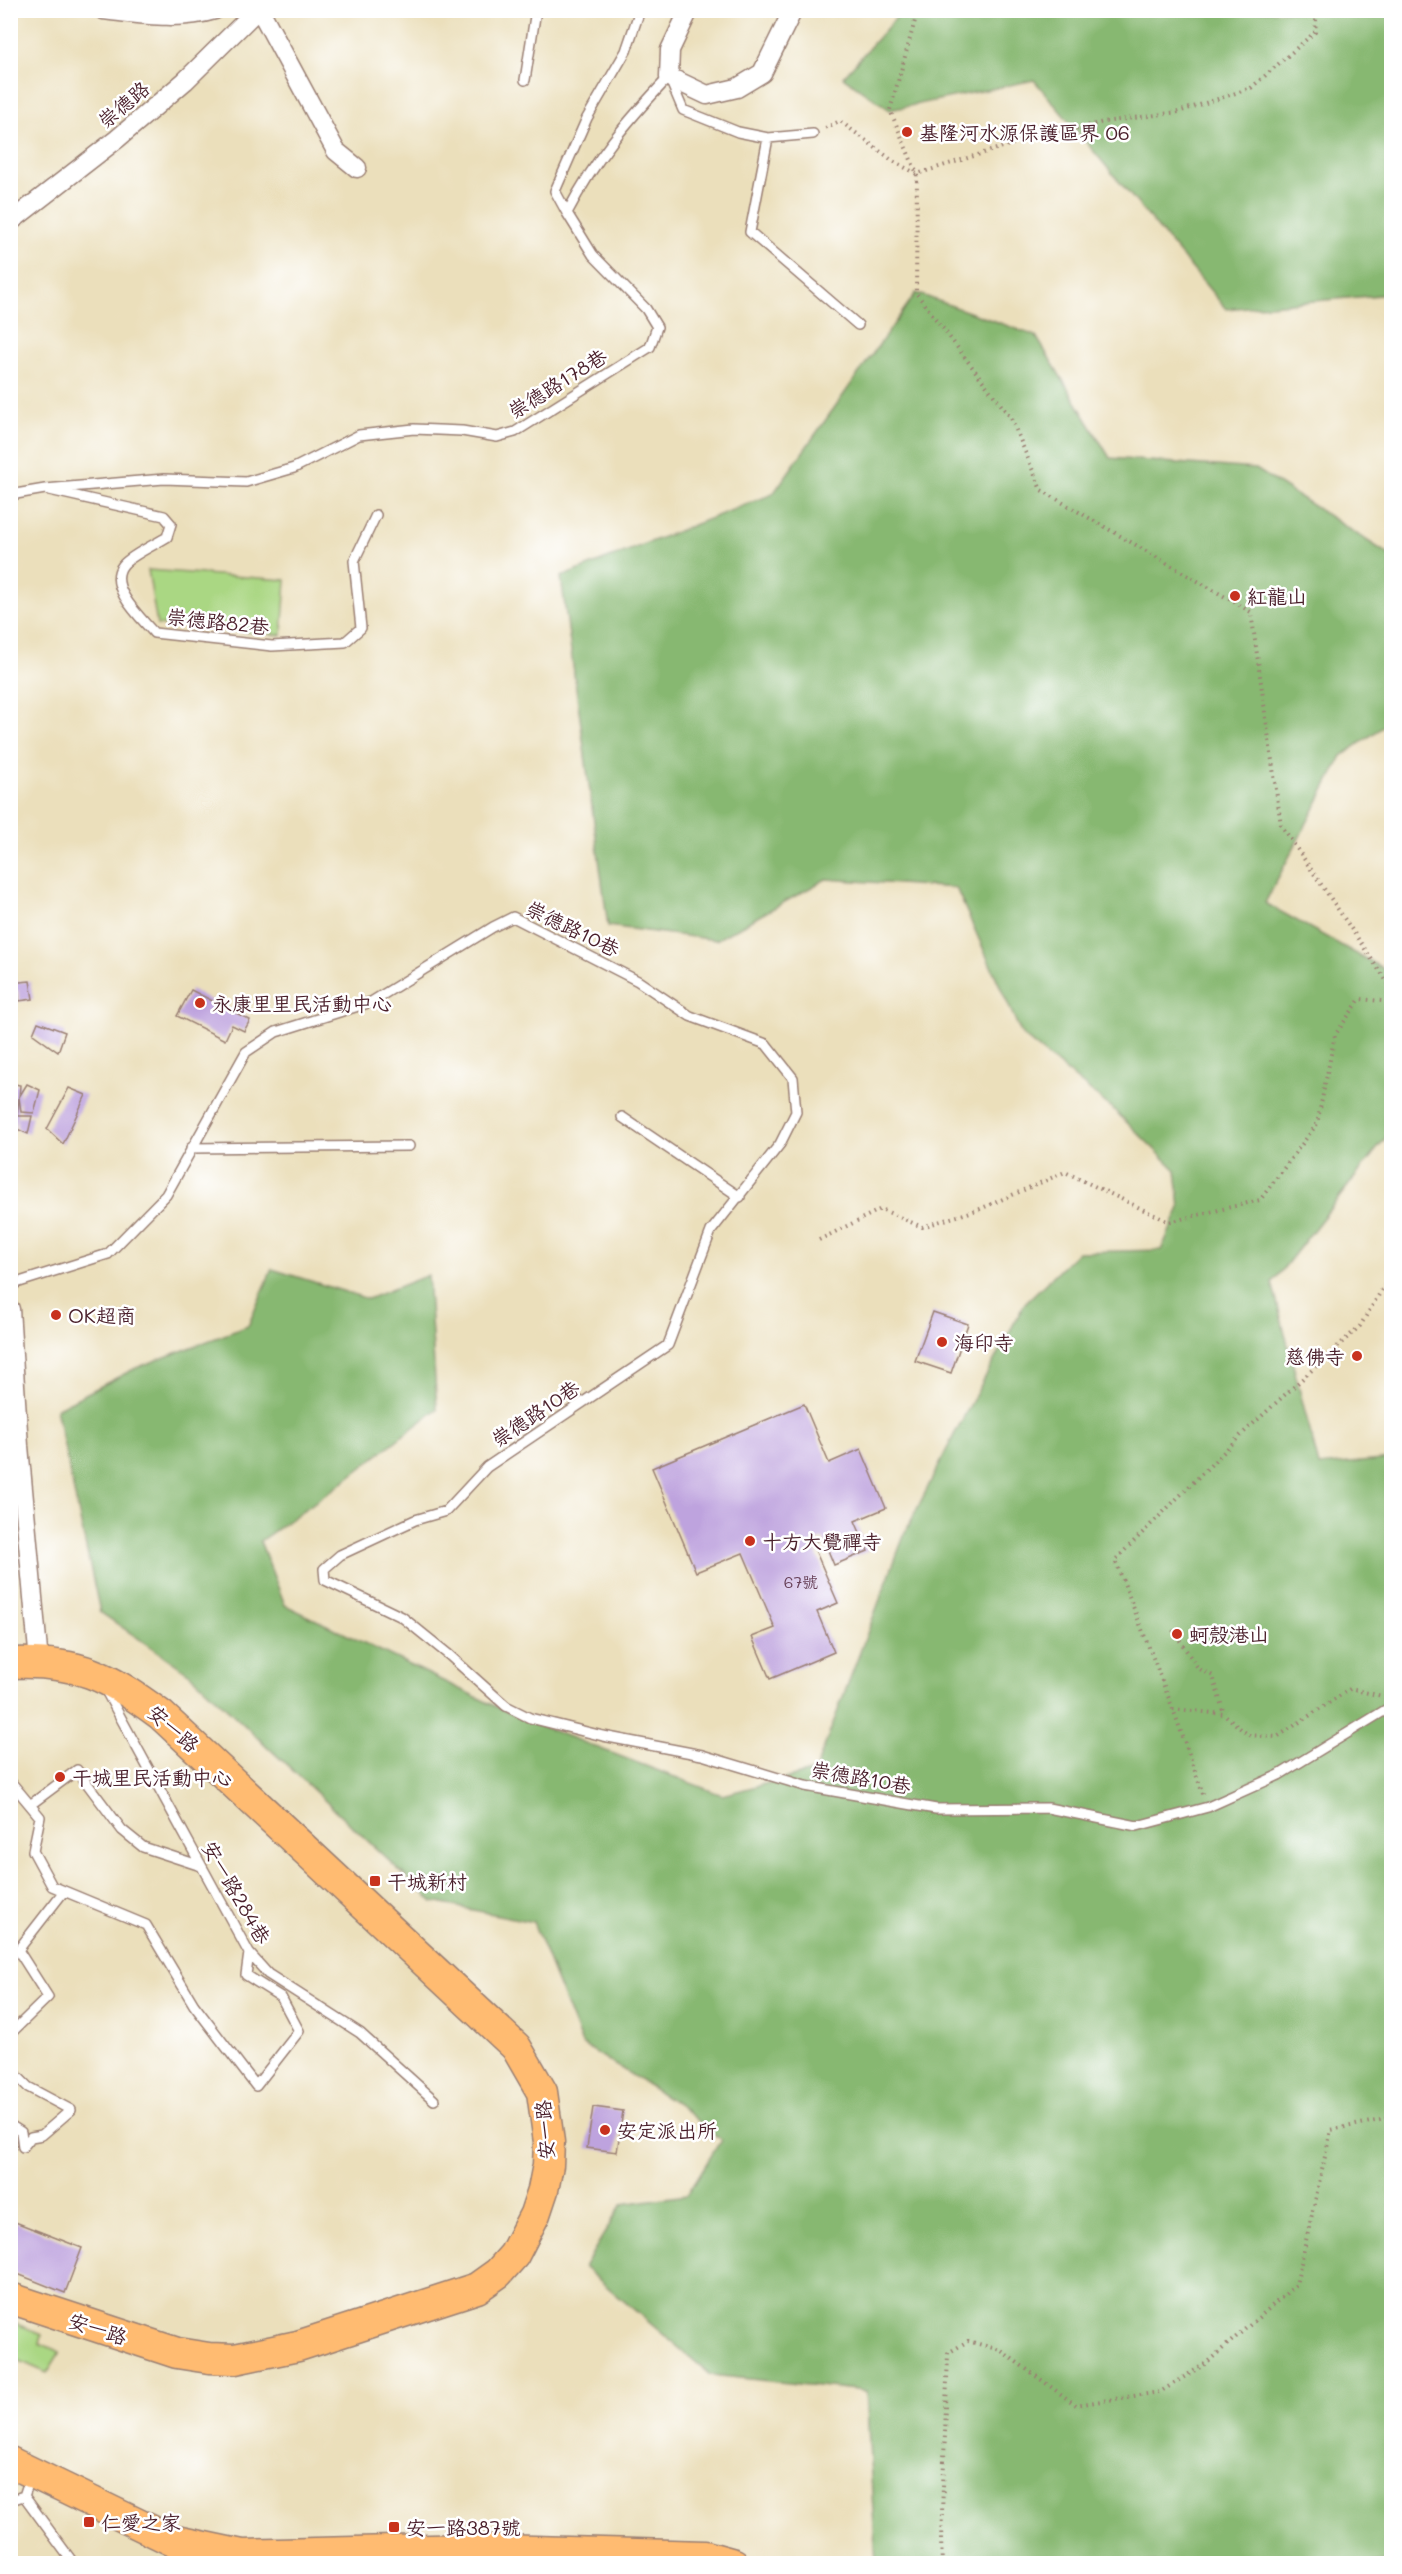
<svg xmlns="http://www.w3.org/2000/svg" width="1402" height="2574" viewBox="0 0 1402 2574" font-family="Mali,'LXGW WenKai TC',sans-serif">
  <rect width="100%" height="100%" fill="#fff"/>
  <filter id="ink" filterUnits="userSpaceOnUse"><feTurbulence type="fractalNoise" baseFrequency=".0167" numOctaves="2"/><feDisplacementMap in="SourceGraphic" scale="12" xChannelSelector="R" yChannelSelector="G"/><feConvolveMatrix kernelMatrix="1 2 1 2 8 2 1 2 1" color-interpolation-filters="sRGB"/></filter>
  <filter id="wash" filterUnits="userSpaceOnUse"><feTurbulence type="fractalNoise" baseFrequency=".008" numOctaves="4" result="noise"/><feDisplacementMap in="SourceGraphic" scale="24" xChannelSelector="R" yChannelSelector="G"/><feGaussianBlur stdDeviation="1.35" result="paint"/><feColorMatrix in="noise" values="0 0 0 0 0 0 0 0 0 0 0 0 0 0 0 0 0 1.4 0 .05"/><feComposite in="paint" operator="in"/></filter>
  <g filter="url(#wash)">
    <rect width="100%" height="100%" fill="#ebdfbb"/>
    <!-- green -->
    <path fill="#aad783" stroke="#7a7b57" stroke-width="1.5" d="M148,570L286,580L282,635L157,625Z
      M10,2321L42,2335L40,2343L60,2352L47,2373L11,2357Z"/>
    <!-- forest -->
    <path fill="#87b871" stroke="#686c4e" stroke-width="1.5" d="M902,11H1391V294L1226,309L1034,80L890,110L843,77Z
      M916,293L1036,336L1110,458L1256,469L1391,556V721L1342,756L1265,903L1391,973V1131L1272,1283L1319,1466L1391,1459V2563H876L866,2391L711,2375L584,2267L622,2204L687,2195L721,2140L678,2104L582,2044L533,1922L433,1902L190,1674L100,1612L56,1409L136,1368L248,1326L272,1269L368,1299L428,1275L437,1409L339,1485L260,1541L285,1605L522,1719L722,1795L815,1771L905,1533L954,1435L1025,1303L1078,1252L1161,1250L1180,1208L1176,1170L1114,1110L1022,1035L956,888L826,879L716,940L608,926L561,577L773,494Z"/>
    <g id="blocks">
      <!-- building -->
      <path fill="#bea3de" d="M30,981L33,999L19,1001L18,990L10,991V983Z
        M191,990L250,1020L244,1031L232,1025L225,1040L177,1016Z
        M38,1022L65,1032L58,1052L33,1034Z
        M10,1083L20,1085L19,1097L27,1084L40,1090L34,1113L21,1112L19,1097L17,1116H32L28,1134L17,1129V1116L14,1130H10Z
        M69,1088L86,1095L63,1144L47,1129Z
        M933,1312L968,1324L951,1373L915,1361Z
        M804,1404L829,1463L861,1449L886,1508L855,1521L868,1551L834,1565L823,1538L812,1543L838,1603L817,1612L834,1652L770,1679L752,1637L775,1628L743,1553L696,1572L652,1468Z
        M593,2107L623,2111L617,2152L587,2148Z
        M10,2220L82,2248L65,2293L10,2271Z"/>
    </g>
  </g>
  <g filter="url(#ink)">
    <use href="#blocks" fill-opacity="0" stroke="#9a7f73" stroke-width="1.5"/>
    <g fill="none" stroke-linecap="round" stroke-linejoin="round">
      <!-- lane casing -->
      <g stroke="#9a7f73" stroke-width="12">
        <path id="lane" d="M525,80L536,10
          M768,138L750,232L858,325
          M567,213L555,191L587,118L626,51L640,10
          M45,489L164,479L246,482L294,468L359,435L414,429L462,431L497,437L515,432L650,347L657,327L646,309L593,255L567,213C595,159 627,121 669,77L683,110L738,132L768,138L813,134
          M10,495L45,489L164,516L171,524L167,537C156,544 130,556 123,565C106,586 141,618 154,633L272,646L345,642L361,628L354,561L376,515
          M622,1117L740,1197
          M191,1148L409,1146
          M10,1285L108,1254L166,1195L246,1052L276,1032L371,1002L493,927L513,917L638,981L690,1016L766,1044L793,1078L796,1112L780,1144L711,1231L668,1345L487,1467L446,1511L415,1520L340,1555L324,1569L325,1580L402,1617L449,1655L506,1706L530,1718L603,1736L702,1755L805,1786L936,1809L1048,1808L1137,1826L1208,1807L1279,1775L1392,1706
          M105,1689L249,1953L268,1974L360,2033L434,2100
          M10,1781L40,1817L33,1851L52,1886L146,1925L194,2005L256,2086L299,2031L281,1997L246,1975L249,1953
          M30,1805L77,1770L122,1830L143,1847L201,1866
          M10,2034L48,1997L18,1950L64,1891
          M10,2069L28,2087L71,2110L42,2135L31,2137L23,2147
          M10,2125L21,2132L23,2147
          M24,2496L74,2564
          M10,2500L24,2496L31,2475"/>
      </g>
      <!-- street casing -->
      <g stroke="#9a7f73" stroke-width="21">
        <path id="street" d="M103,10C140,14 179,21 215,10
          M260,10L336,151L357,168
          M689,10L670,50L669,77L707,95L737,88L762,73L793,10
          M10,222L117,139L185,81L257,10
          M10,1309L19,1446L39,1662"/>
      </g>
      <!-- primary casing -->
      <g stroke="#9a7f73" stroke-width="33">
        <path id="primary" d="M10,1663C78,1660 108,1676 161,1715L516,2047L542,2092L549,2142L548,2165L543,2190L535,2214L514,2255L498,2273L477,2288L298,2346L235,2359L209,2358L177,2353L10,2298
          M10,2462L171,2540L242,2555L470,2549L705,2556L734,2564"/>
      </g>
      <!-- path -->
      <path stroke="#9a7f73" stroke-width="4" stroke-dasharray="1.5 4.5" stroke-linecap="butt" d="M918,10L890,110L917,174L916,293L1011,418L1041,490L1251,612L1281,825L1392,989
        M825,128L840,121L893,161L917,174L1028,139L1104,122L1178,112L1251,88L1315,32L1317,10
        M819,1240L881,1209L922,1227L980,1209L1065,1172L1169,1222L1260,1200L1317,1124L1335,1035L1360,999L1392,1002
        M1387,1279L1392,1286
        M1173,1630L1198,1668L1213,1676L1224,1714
        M1173,1709L1224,1714L1248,1735L1277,1737L1350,1689L1382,1696
        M1203,1794L1173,1709L1115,1560L1242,1434L1360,1326L1392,1273
        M942,2564L941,2540L948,2353L968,2341L1000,2350L1076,2405L1160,2392L1205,2364L1296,2285L1331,2130L1385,2119L1392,2114"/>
      <!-- lane -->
      <use href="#lane" stroke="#fff" stroke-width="9"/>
      <!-- street -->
      <use href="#street" stroke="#fff" stroke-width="18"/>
      <!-- primary -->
      <use href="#primary" stroke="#ffbb71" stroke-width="30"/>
    </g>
  </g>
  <!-- markers -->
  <g fill="#c8321e" stroke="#fff" stroke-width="2">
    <circle cx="907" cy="132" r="6"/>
    <circle cx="1235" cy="596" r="6"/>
    <circle cx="200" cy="1003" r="6"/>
    <circle cx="56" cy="1315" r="6"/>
    <circle cx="942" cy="1342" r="6"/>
    <circle cx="1357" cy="1356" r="6"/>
    <circle cx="750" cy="1541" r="6"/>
    <circle cx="1177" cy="1634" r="6"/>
    <circle cx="60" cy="1777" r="6"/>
    <rect x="369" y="1875" width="12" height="12" rx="3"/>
    <circle cx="605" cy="2130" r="6"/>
    <rect x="83" y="2516" width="12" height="12" rx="3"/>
    <rect x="388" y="2521" width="12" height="12" rx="3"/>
  </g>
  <g text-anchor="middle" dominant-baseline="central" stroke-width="5" stroke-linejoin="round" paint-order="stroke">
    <!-- number labels -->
    <g font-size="16" fill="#674058">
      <text x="801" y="1581">67號</text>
    </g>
    <!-- street labels -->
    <g font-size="20" fill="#4a1f2b" stroke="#fff">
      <text transform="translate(123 104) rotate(-40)">崇德路</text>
      <text transform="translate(557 383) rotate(-32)">崇德路178巷</text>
      <text transform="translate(218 621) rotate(6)">崇德路82巷</text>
      <text transform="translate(573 928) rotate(26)">崇德路10巷</text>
      <text transform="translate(535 1413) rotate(-34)">崇德路10巷</text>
      <text transform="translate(174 1728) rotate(41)">安一路</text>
      <text transform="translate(861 1777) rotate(10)">崇德路10巷</text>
      <text transform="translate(237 1892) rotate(60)">安一路284巷</text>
      <text transform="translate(544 2130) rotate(-94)">安一路</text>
      <text transform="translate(98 2328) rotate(18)">安一路</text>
    </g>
    <!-- poi labels -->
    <g font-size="20" fill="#4a1f2b" stroke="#fff" text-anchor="start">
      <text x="919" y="132">基隆河水源保護區界 06</text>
      <text x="1247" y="596">紅龍山</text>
      <text x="212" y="1003">永康里里民活動中心</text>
      <text x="68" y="1315">OK超商</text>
      <text x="954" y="1342">海印寺</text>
      <text x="1345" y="1356" text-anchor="end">慈佛寺</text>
      <text x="762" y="1541">十方大覺禪寺</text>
      <text x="1189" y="1634">蚵殼港山</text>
      <text x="72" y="1777">干城里民活動中心</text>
      <text x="387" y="1881">干城新村</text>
      <text x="617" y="2130">安定派出所</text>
      <text x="101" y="2522">仁愛之家</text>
      <text x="406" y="2527">安一路387號</text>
    </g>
  </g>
  <!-- margin -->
  <rect width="1402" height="2574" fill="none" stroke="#fff" stroke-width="36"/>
</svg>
